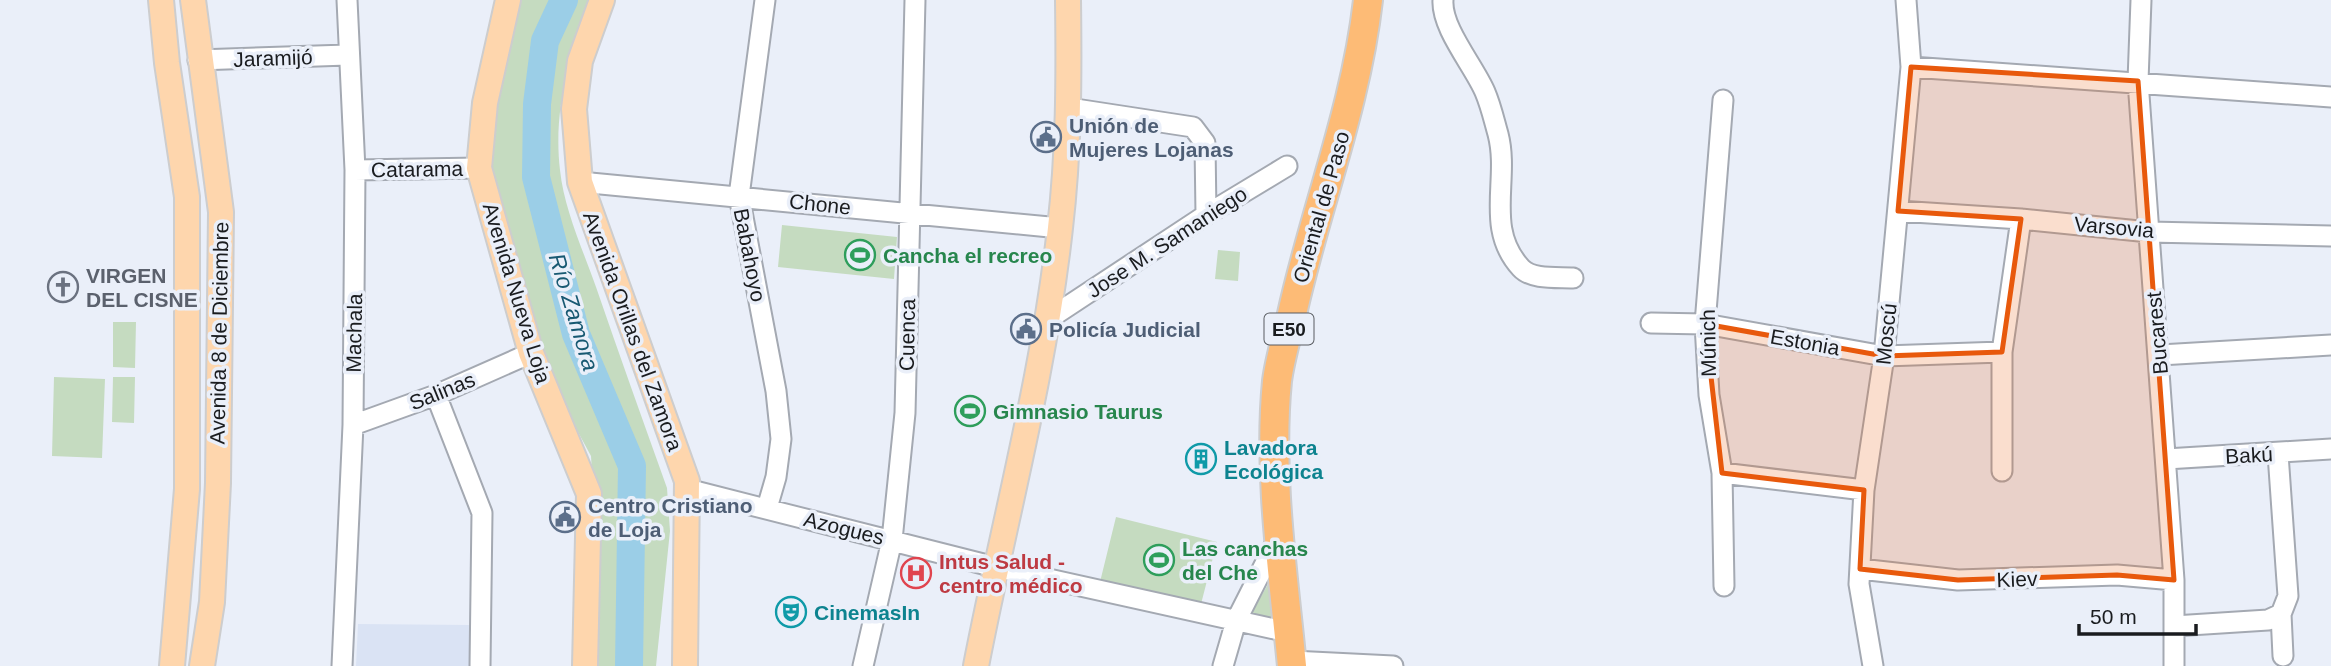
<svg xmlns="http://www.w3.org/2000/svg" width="2331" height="666" viewBox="0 0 2331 666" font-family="Helvetica,sans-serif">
  <rect width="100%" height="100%" fill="#eaeff9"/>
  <!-- built -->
  <path fill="#dae3f4" d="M358,624L469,625V666H356Z"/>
  <!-- green -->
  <path fill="#c5dbc0" d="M522,0H594C569,52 553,111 560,170C564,209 583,250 596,287C619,354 643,421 667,488L670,531L656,666H596L597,555L591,456L541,364L485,150L517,12Z
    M782,225L897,237L894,279L778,267Z
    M1218,250L1240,252L1238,281L1215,279Z
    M113,322H136L135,368L113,367Z
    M54,377L105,379L102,458L52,456Z
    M113,377H135L134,423L112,422Z
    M1116,517L1217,542L1201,604L1100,582Z
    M1277,568L1279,622L1250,616Z"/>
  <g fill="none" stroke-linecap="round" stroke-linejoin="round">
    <!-- river -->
    <path stroke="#9bcee7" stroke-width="28" d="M564,0L545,41L537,104L536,177L576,334L632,466L629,666"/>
    <!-- minor casing -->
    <g stroke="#a4a9b2" stroke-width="23">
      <path id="minor" d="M765,0L739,196L776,391L781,439L776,477L767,508
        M1443,0C1441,28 1474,66 1485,92C1491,106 1494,120 1498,134C1510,180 1484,228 1521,268C1532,280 1558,277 1573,278
        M2141,0L2138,81L2174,580V666
        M198,60L347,55
        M1911,67L2331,97
        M1723,100L1705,324L1709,395L1722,473L1724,586
        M1069,108L1193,127L1205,143L1206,215
        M355,170L479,168
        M580,182L1060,228
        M1898,211L2021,219L2149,232L2331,236
        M1047,320L1206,215L1287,166
        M1651,323L1705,324L1884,356L2002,352
        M2160,355L2331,345
        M436,395L482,513L480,666
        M353,425L436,395L531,353
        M2278,454L2288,596L2281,614L2283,656
        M2166,459L2331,449
        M2002,471V352L2021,219
        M1722,473L1864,490
        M687,489L995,567L1288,632
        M1860,569L1958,580L2117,575L2174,580
        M2174,626L2268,620L2281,614
        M1292,661L1393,666
        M342,666L353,425L355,170L347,0
        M863,666L892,540L905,413L915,0
        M1223,666L1236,621L1279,536
        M1873,666L1859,584L1864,490L1884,356L1911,67L1906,0"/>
    </g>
    <!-- major casing -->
    <g stroke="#cdcdce" stroke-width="28">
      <path id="major" d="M161,0L167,63L187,197V489L172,666
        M193,0L221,212L218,483L212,602L202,666
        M508,0L485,103L479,168L531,353L589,494L585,666
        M602,0L580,61L574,109L580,182L687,481L685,666
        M976,666C1004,521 1044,375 1060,228C1069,152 1069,76 1068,0"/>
    </g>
    <!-- highway casing -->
    <g stroke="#cdcdce" stroke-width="32">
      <path id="highway" d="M1292,666C1283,573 1268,474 1277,381C1280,358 1287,336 1292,314C1315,209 1356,108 1368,0"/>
    </g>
    <!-- minor -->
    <use href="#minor" stroke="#fff" stroke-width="19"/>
    <!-- major -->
    <use href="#major" stroke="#fed6ad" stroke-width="24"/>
    <!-- highway -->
    <use href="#highway" stroke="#fdbb76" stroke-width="28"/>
  </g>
  <!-- marked area -->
  <path fill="#e8590c" fill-opacity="0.2" stroke="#e8590c" stroke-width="5" stroke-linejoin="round" d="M1911,67L2138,81L2174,580L2117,575L1958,580L1860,569L1864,490L1722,473L1705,324L1884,356L2002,352L2021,219L1898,211Z"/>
  <!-- icons -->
  <defs>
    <g id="civic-ring" transform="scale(1.575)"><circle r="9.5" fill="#eaeff9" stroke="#5c6f8a" stroke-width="1.5"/><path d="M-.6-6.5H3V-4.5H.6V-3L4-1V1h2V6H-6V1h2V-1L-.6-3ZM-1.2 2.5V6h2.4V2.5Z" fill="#5c6f8a"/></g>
    <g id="stadium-ring" transform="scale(1.575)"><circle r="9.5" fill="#eaeff9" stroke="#2e9e5b" stroke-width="1.5"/><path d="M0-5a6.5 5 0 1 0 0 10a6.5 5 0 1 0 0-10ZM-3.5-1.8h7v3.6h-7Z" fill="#2e9e5b"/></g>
    <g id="church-ring" transform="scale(1.575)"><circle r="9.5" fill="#eaeff9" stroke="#6b7280" stroke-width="1.5"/><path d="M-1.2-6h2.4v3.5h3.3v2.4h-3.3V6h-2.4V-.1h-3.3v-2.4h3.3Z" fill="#6b7280"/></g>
    <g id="building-ring" transform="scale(1.575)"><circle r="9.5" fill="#eaeff9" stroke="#0f9aa8" stroke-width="1.5"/><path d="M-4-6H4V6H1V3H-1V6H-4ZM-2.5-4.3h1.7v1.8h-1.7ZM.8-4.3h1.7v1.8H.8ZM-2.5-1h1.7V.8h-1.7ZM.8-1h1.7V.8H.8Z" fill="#0f9aa8"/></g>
    <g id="hospital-ring" transform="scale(1.575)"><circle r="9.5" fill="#eaeff9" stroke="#e0444e" stroke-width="1.5"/><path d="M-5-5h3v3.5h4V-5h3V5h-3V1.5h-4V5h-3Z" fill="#e0444e"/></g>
    <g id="theatre-ring" transform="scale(1.575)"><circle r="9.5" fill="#eaeff9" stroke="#0f9aa8" stroke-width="1.5"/><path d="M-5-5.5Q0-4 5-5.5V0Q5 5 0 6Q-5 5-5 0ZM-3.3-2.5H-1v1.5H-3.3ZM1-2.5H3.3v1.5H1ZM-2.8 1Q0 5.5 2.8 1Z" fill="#0f9aa8"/></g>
  </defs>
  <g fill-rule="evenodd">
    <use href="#civic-ring" x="1046" y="137"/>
    <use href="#stadium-ring" x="860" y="255"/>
    <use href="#church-ring" x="63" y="287"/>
    <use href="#civic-ring" x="1026" y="329"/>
    <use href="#stadium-ring" x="970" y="411"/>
    <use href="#building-ring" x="1201" y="459"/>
    <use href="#civic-ring" x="565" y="517"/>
    <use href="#stadium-ring" x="1159" y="560"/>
    <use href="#hospital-ring" x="916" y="573"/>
    <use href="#theatre-ring" x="791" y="612"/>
  </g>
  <g text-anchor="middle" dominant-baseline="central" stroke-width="7" stroke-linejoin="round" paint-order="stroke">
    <!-- shield labels -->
    <rect fill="#eaeff9" stroke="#585b60" stroke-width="2" x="1264.5" y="313.5" width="49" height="31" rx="5"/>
    <g font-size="19" font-weight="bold" fill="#1a1c1f">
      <text x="1289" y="329">E50</text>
    </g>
    <!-- street labels -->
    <g font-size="21" fill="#1a1c1f" stroke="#eaeff9">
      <text transform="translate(273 58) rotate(-2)">Jaramijó</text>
      <text transform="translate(417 169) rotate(-1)">Catarama</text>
      <text transform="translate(820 204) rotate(6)">Chone</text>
      <text transform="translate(1321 207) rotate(-74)">Oriental de Paso</text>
      <text transform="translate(2114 227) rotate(5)">Varsovia</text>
      <text transform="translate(1167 242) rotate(-33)">Jose M. Samaniego</text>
      <text transform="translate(750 255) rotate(79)">Babahoyo</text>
      <text transform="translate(517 293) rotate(73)">Avenida Nueva Loja</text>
      <text transform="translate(633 331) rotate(70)">Avenida Orillas del Zamora</text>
      <text transform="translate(219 333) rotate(-89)">Avenida 8 de Diciembre</text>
      <text transform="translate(354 333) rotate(-89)">Machala</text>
      <text transform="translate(2157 333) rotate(-95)">Bucarest</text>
      <text transform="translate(1886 334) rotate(-84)">Moscú</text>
      <text transform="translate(907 335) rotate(-89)">Cuenca</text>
      <text transform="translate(1805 342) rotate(10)">Estonia</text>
      <text transform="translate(1708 343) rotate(-91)">Múnich</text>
      <text transform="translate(442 391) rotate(-22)">Salinas</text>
      <text transform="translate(2249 455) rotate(-3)">Bakú</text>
      <text transform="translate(844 528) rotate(14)">Azogues</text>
      <text transform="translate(2017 579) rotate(-2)">Kiev</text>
    </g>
    <!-- service labels -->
    <g font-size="21" font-weight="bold" fill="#4e5e75" stroke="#eaeff9" text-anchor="start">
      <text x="1069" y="125">Unión de<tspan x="1069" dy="24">Mujeres Lojanas</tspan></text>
      <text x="1049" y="329">Policía Judicial</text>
      <text x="588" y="505">Centro Cristiano<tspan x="588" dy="24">de Loja</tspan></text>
    </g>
    <!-- leisure labels -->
    <g font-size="21" font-weight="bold" fill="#27864d" stroke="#eaeff9" text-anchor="start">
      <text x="883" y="255">Cancha el recreo</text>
      <text x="993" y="411">Gimnasio Taurus</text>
      <text x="1182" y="548">Las canchas<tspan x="1182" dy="24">del Che</tspan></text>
    </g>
    <!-- worship labels -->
    <g font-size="21" font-weight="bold" fill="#5b616d" stroke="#eaeff9" text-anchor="start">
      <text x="86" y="275">VIRGEN<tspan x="86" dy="24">DEL CISNE</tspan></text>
    </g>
    <!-- culture labels -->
    <g font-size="21" font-weight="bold" fill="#0d838f" stroke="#eaeff9" text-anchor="start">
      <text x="1224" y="447">Lavadora<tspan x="1224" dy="24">Ecológica</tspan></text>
      <text x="814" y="612">CinemasIn</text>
    </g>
    <!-- health labels -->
    <g font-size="21" font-weight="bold" fill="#be3a42" stroke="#eaeff9" text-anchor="start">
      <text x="939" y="561">Intus Salud -<tspan x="939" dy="24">centro médico</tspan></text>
    </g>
    <!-- water labels -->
    <g font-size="23" font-style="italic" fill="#185972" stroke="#eaeff9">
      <text transform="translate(574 312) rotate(73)">Río Zamora</text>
    </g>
  </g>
  <!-- scale -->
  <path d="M2079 624v10h117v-10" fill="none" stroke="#1a1c1f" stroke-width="3.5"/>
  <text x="2090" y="624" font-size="21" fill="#1a1c1f" stroke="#eaeff9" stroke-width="5" paint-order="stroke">50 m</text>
</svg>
